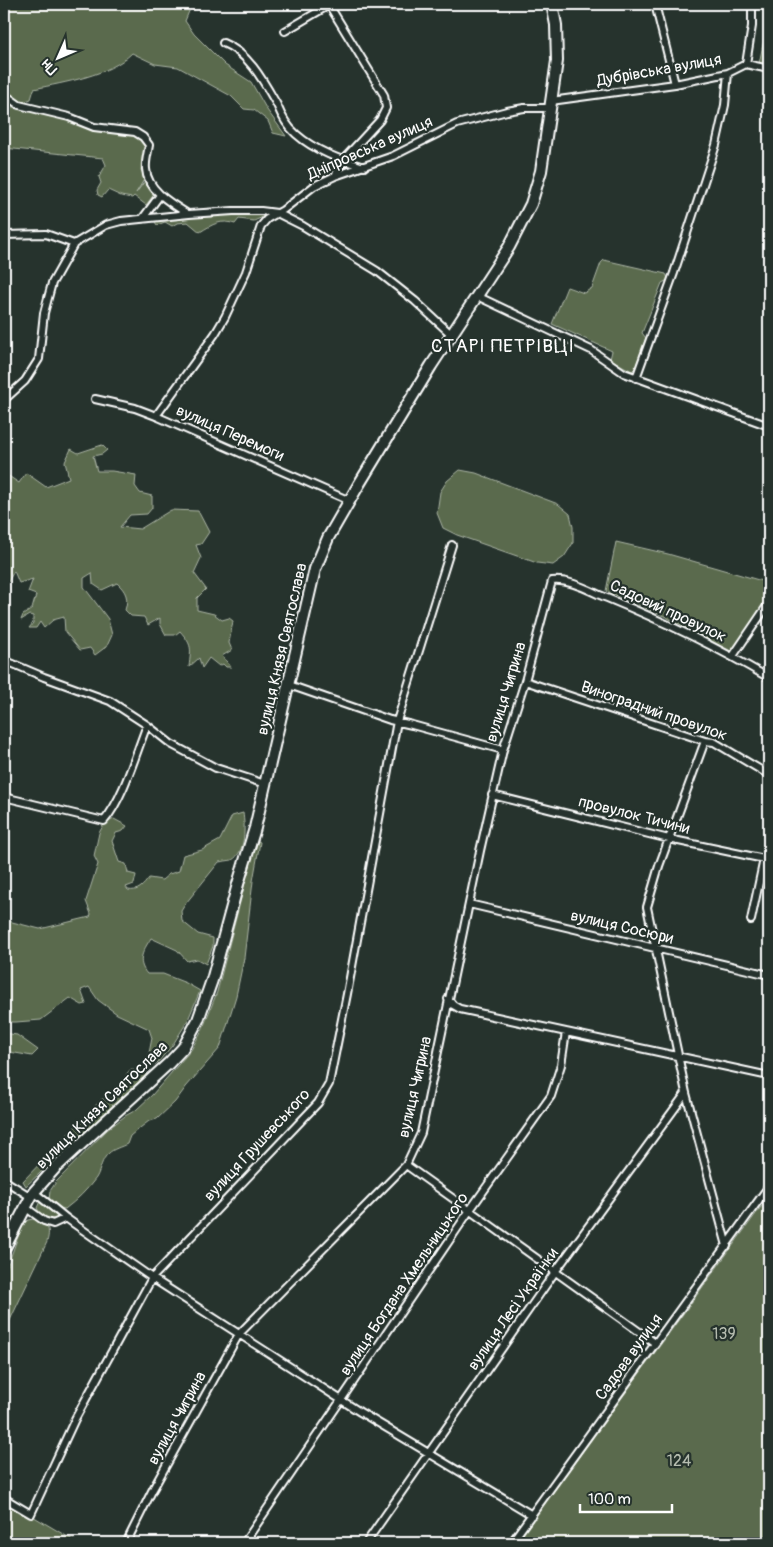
<svg xmlns="http://www.w3.org/2000/svg" width="773" height="1547" viewBox="0 0 773 1547" font-family="Pangolin,sans-serif">
  <rect width="100%" height="100%" fill="#26332d"/>
  <filter id="ink" filterUnits="userSpaceOnUse"><feTurbulence type="fractalNoise" baseFrequency=".02" numOctaves="2"/><feDisplacementMap in="SourceGraphic" scale="10" xChannelSelector="R" yChannelSelector="G"/><feConvolveMatrix kernelMatrix="1 2 1 2 8 2 1 2 1" color-interpolation-filters="sRGB"/></filter>
  <g filter="url(#ink)">
    <!-- green -->
    <path fill="#5a6b4d" stroke="#acb5a6" d="M4,4H192L185,21L194,34L225,65L251,82L267,110L286,136L273,133L268,121L254,110L244,109L231,96L178,67L155,64L132,53C109,76 65,82 34,89L31,99L20,103L4,90Z
      M769,15V66L759,64Z
      M4,105L68,119L92,130L133,135L140,138L144,143L145,151L141,170L145,178L136,193L145,181L155,193L146,205L134,196L132,198L121,196L108,190L102,197L98,195L97,190L101,183L99,177L106,165L103,158L4,148Z
      M232,213H260L265,216L254,221L239,219L235,224C221,219 213,224 200,232L188,222L177,223L172,226L165,222L157,225L155,222L157,219Z
      M604,260L666,274L668,278V280L662,283L642,333L646,338L635,368L632,371L610,359L612,351L552,324L567,287L584,293L592,288L601,263Z
      M102,445L107,450L102,454L93,456L97,471H112L136,475L135,486L140,493L152,496V508L147,514L130,515L120,527L140,529L171,510L198,511L209,532L201,544L196,545L201,558L194,573L206,589L197,598V610L214,614L222,620L229,618L233,621L229,643L232,650L222,656L231,667H226L223,664L219,666L209,658L202,668L199,658L189,667C191,648 193,646 180,631L175,635H166L160,624V618L148,625L144,617L131,616L125,610C129,598 126,591 117,583L102,590L93,584L92,573L84,578V587L108,619L112,635L107,646L95,655L90,648L80,650L65,632L64,617L53,620L44,628L40,622L36,628H29L33,623V616L29,615L21,620L23,615L32,609L36,595L28,592L33,579L19,583L14,571L8,582L4,583V473L19,483L26,473L46,487L69,478L65,462L71,449L78,453Z
      M460,470L476,473L558,504L570,514L573,527V543L564,557L553,565L537,563L457,535L443,528L437,513L440,492L447,481Z
      M616,542L668,554L769,583V599L731,651L664,616L606,591Z
      M243,813C245,827 246,852 232,860C228,861 223,861 219,862L186,903L181,911L182,921L198,934L213,938V946L206,964L197,959L187,961L177,950L151,938C143,951 136,961 147,974H163L186,983L200,991L187,1022L172,1046L156,1064H150L148,1058L152,1038L149,1029L117,1014L98,1000L89,987L81,990L86,1004L82,1005L70,998L41,1020L16,1022H4V920L40,929L90,917L91,914L86,901L98,864L94,856L99,833L104,824L114,819L127,826L123,831L116,833L112,841L119,862L126,864L128,873L136,875L134,884L126,887L128,890C138,892 143,886 149,878L162,880L169,874L179,871L183,855L202,850L220,840L232,816Z
      M256,840L260,842L253,881L244,958L236,996L220,1048L186,1087L175,1102L157,1119L149,1121L136,1131L130,1136L127,1144C121,1147 113,1149 109,1153C101,1159 101,1170 96,1178C87,1190 77,1200 65,1209L59,1208L49,1200L50,1191L56,1182L107,1130L125,1116L136,1110L152,1095L191,1050L203,1028L217,992Z
      M4,1033L17,1035L38,1050L32,1056L4,1051Z
      M130,1070L146,1071V1075L26,1186L23,1181L102,1099L110,1100L127,1080L126,1075Z
      M769,1196V1543H516Z
      M40,1201L60,1217L57,1220L50,1221L40,1214L37,1208Z
      M33,1219C47,1223 51,1227 47,1242L4,1333V1275L22,1226L28,1220Z
      M4,1499L78,1543H4Z"/>
    <g fill="none" stroke-linecap="round" stroke-linejoin="round">
      <!-- stream -->
      <path stroke="#9eacb2" stroke-width="2" d="M4,44L5,46"/>
      <!-- street casing -->
      <g stroke="#fff" stroke-width="10">
        <path id="street" d="M655,4L675,84
          M329,5L384,95L386,108L380,120L343,160L335,176
          M285,31L331,4
          M223,43C249,53 264,82 277,105C281,115 288,127 296,134C315,151 341,160 364,167
          M746,64L752,26V4
          M4,94L19,105L69,117L94,127L135,132L143,137L149,145C148,152 145,161 146,169C147,190 172,204 188,214
          M551,101L675,84L728,73L746,64L769,69
          M143,218L160,195
          M4,235L46,234L74,244
          M477,296L591,350L624,373L769,426
          M636,378L674,273L716,145L725,105L728,73
          M95,399L135,408L156,416L350,501
          M4,400L25,381L39,359L44,313L52,283L74,244L106,225L121,221L189,214L233,211H261L277,213L303,226L377,271L415,301L452,335
          M156,416L215,334L225,317L246,272L261,226L267,219L283,210L314,186L335,176L393,156L457,124L507,111L524,108H550
          M733,656L769,603
          M4,660L44,677L110,701L147,725L171,744L216,768L265,784
          M525,681L705,741L714,742L769,775
          M289,685L390,720L412,725L503,750
          M705,741L659,866L647,907L686,1093L727,1246
          M492,795L669,839L769,860
          M4,797L104,821C123,799 136,753 147,725
          M469,904L769,975
          M751,920L764,859
          M448,999L453,1005L460,1009L769,1076
          M406,1165L655,1343
          M4,1180L31,1197
          M34,1192L66,1218
          M25,1207L44,1221L53,1224L66,1218L73,1223L152,1278L360,1412L532,1515
          M4,1498L31,1514L75,1419L152,1278L318,1103L329,1084L347,994L397,721L452,545
          M126,1543L153,1489L239,1334L406,1165L421,1133L480,851L503,750L525,681L552,581C570,579 590,591 607,598C663,621 717,647 769,678
          M244,1543L470,1210L551,1096L561,1065L566,1032
          M366,1543L555,1272L686,1093
          M511,1543L769,1186"/>
      </g>
      <!-- primary casing -->
      <g stroke="#fff" stroke-width="14">
        <path id="primary" d="M4,1249L33,1193L56,1167L169,1063L183,1048L198,1020L212,980L238,884L255,828L315,569L328,538L358,486L431,366L509,247L531,204L541,171L557,61L556,25L552,4"/>
      </g>
      <!-- street -->
      <use href="#street" stroke="#26332d" stroke-width="6"/>
      <!-- primary -->
      <use href="#primary" stroke="#26332d" stroke-width="10"/>
    </g>
  </g>
  <g text-anchor="middle" dominant-baseline="central" stroke-width="4.5" stroke-linejoin="round" paint-order="stroke">
    <!-- street labels -->
    <g font-size="16" fill="#fff" stroke="#26332d">
      <text transform="translate(659 70) rotate(-10)">Дубрівська вулиця</text>
      <text transform="translate(370 148) rotate(-24)">Дніпровська вулиця</text>
      <text transform="translate(230 433) rotate(24)">вулиця Перемоги</text>
      <text transform="translate(668 611) rotate(25)">Садовий провулок</text>
      <text transform="translate(282 649) rotate(-77)">вулиця Князя Святослава</text>
      <text transform="translate(506 692) rotate(-73)">вулиця Чигрина</text>
      <text transform="translate(654 711) rotate(19)">Виноградний провулок</text>
      <text transform="translate(634 815) rotate(14)">провулок Тичини</text>
      <text transform="translate(622 927) rotate(13)">вулиця Сосюри</text>
      <text transform="translate(415 1087) rotate(-77)">вулиця Чигрина</text>
      <text transform="translate(102 1105) rotate(-44)">вулиця Князя Святослава</text>
      <text transform="translate(257 1145) rotate(-47)">вулиця Грушевського</text>
      <text transform="translate(404 1284) rotate(-56)">вулиця Богдана Хмельницького</text>
      <text transform="translate(513 1309) rotate(-55)">вулиця Лесі Українки</text>
      <text transform="translate(629 1357) rotate(-54)">Садова вулиця</text>
      <text transform="translate(177 1418) rotate(-61)">вулиця Чигрина</text>
    </g>
    <!-- park labels -->
    <g font-size="16" fill="#b5bcaf" stroke="#26332d">
      <text x="724" y="1334">139</text>
      <text x="679" y="1461">124</text>
    </g>
    <!-- quarter labels -->
    <g font-size="19" letter-spacing="1" fill="#fff" stroke="#26332d">
      <text x="503" y="346">СТАРІ ПЕТРІВЦІ</text>
    </g>
  </g>
  <!-- margin -->
  <rect width="773" height="1547" fill="none" stroke="#26332d" stroke-width="20"/>
  <rect x="10" y="10" width="753" height="1527" fill="none" stroke="#fff" stroke-width="2" filter="url(#ink)"/>
  <!-- north arrow -->
  <g transform="translate(58 58) rotate(225)" stroke="#26332d" stroke-width="4" paint-order="stroke">
  <path d="M0-4L9 19L0 12L-9 19Z" fill="#ffffff"/>
  <text y="-8" font-size="14" font-weight="bold" text-anchor="middle" fill="#ffffff">Пн</text>
  </g>
  <!-- scale -->
  <path d="M580 1504v8h92v-8" fill="none" stroke="#ffffff" stroke-width="2.5"/>
  <text x="588" y="1504" font-size="15" fill="#ffffff" stroke="#26332d" stroke-width="4" paint-order="stroke">100 m</text>
</svg>
